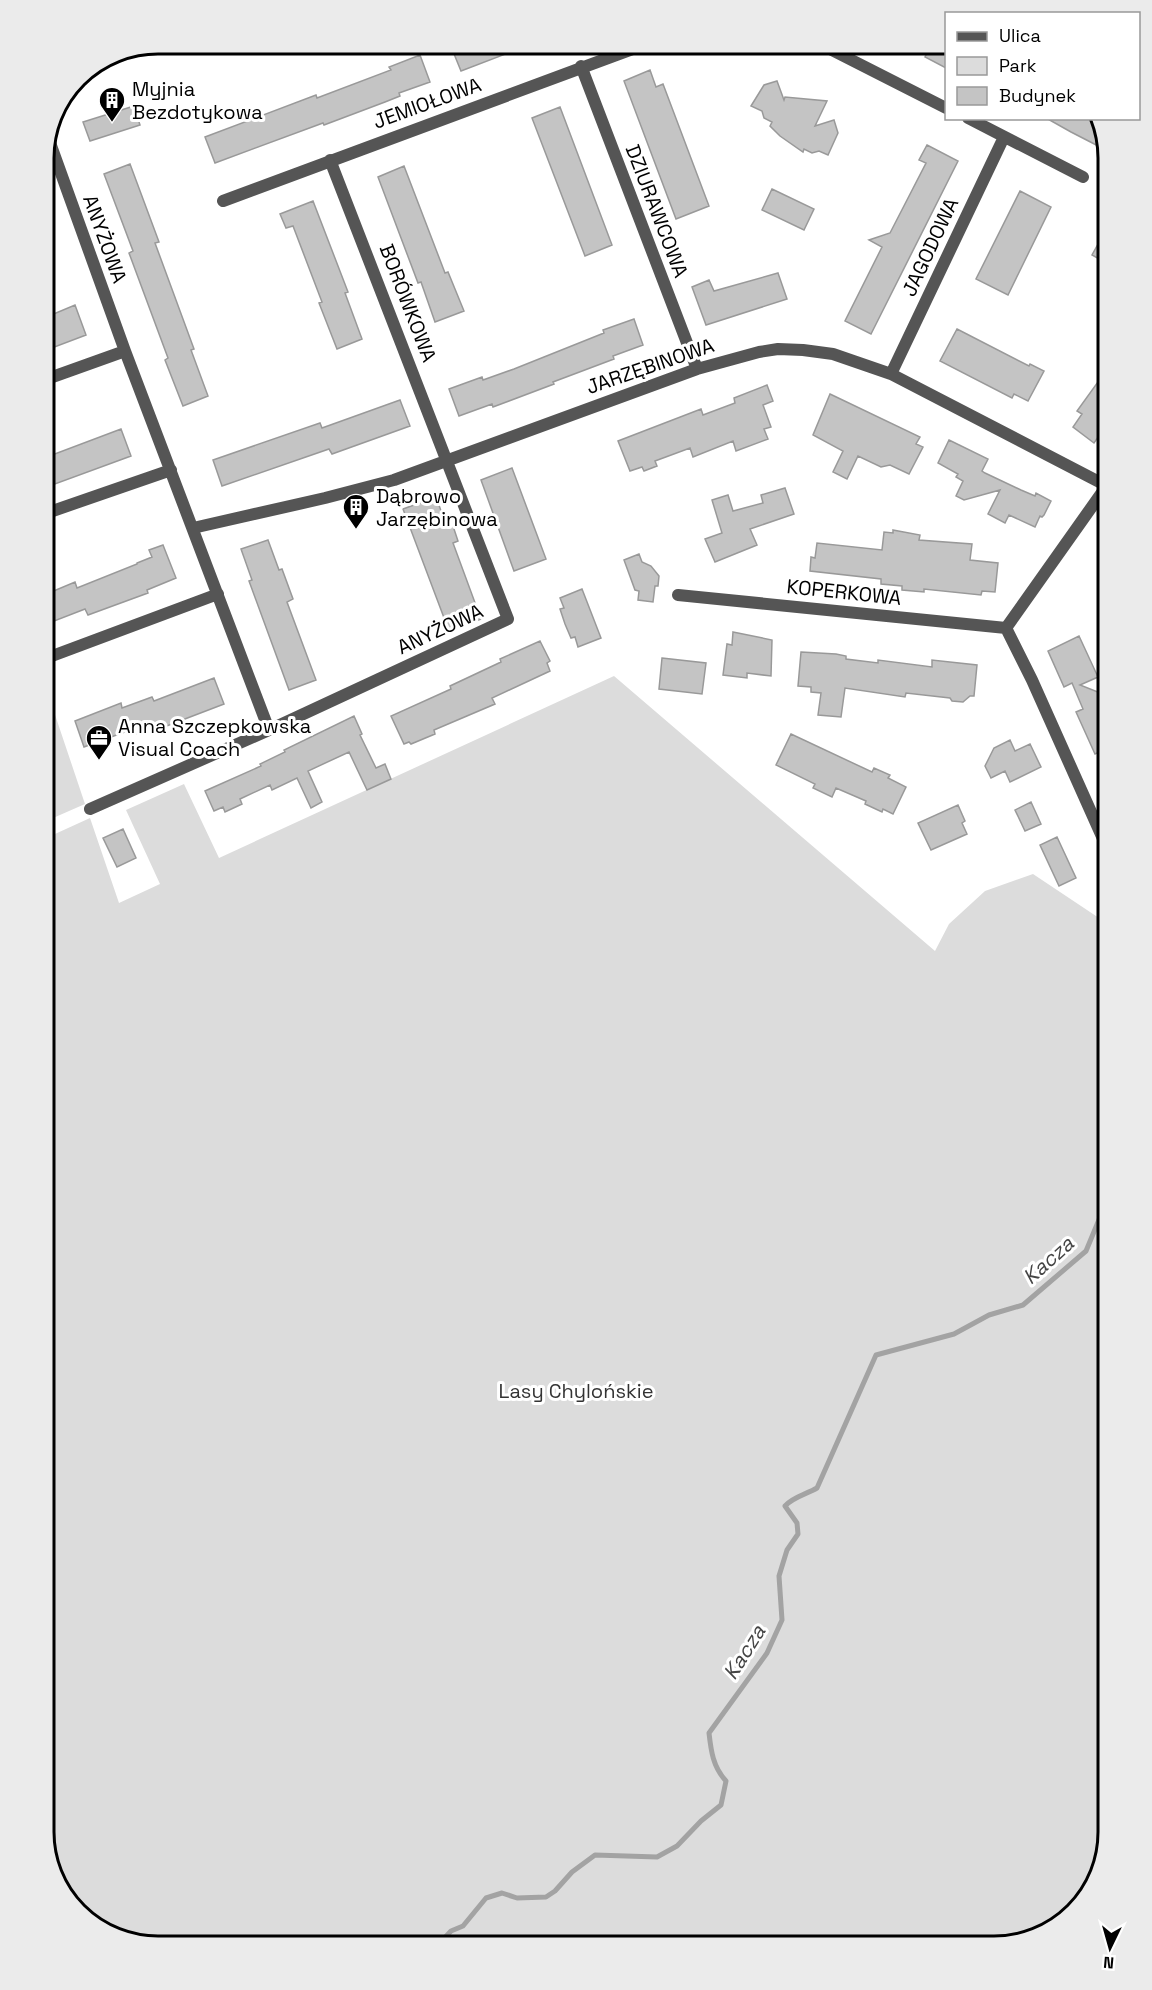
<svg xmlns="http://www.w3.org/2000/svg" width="1152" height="1990" viewBox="0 0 1152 1990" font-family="'Space Grotesk',sans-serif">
  <rect width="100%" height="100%" fill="#fff"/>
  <!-- green -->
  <path fill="#dcdcdc" d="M614,676L935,951L949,924L985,891L1033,874L1105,922L1108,921V1832L1089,1895L1044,1935L994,1946H151L94,1927L55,1882L44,1832V839L90,818L119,903L160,884L126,810L184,784L219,858Z
    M44,682L85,804L44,822Z"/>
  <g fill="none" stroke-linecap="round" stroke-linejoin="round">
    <!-- stream -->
    <path stroke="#a3a3a3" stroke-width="5" d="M437,1946L451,1931L463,1926L486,1898L502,1893L517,1898L546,1897L555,1891L572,1872L595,1855L657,1857L677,1846L701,1821L721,1805L726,1781C713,1767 711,1751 709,1733L767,1653L782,1620L779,1576L787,1550L798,1534L797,1523L785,1506C793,1497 807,1494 817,1488L876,1355L954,1334L989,1315L1023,1305L1086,1251L1108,1198"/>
  </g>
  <!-- building -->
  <path fill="#c4c4c4" stroke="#999" stroke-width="1.5" d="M450,44H528L529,45L461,71Z
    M904,44H946V68L925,57L926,55Z
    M420,55L430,82L399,93L400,96L385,102L324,125L323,123L215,163L205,137L316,95L317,98L391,70L389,67Z
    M650,70L656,87L663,84L709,206L676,219L624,81Z
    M777,81L784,100L785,97L827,101L815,126L834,120L838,133L828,155L819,151L812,153L804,149L803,152L780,136L770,126L772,122L764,118L762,111L751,106L764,85Z
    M134,106L140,125L90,141L83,122Z
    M560,107L612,245L585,256L532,118Z
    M1046,118H1099L1106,150L1071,132Z
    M927,145L958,161L871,334L845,321L882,247L869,240L890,233L926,163L919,160Z
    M130,164L159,242L155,243L194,349L191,350L208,396L183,406L165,360L168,358L129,253L133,251L104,174Z
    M404,166L445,273L448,272L464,311L435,322L421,282L418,283L378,177Z
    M772,189L814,209L804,230L762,210Z
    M1020,191L1051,207L1008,295L976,279Z
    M313,201L348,292L345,293L362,339L337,349L319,303L322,302L293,226L286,228L280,214Z
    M1108,226V264L1092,255Z
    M778,273L787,299L706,325L692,287L709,280L714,291Z
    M75,305L86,335L44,351V318Z
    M634,319L643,345L613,356L614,359L553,382L554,384L493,407L492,404L459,416L449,389L482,377L483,380L514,369L604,333L603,330Z
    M957,329L1029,366L1030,364L1044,371L1028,401L1014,394L1012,398L940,361Z
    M1108,368V423L1094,443L1073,427L1082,414L1077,411Z
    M767,385L773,401L763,405L771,427L764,429L768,439L736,451L733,441L693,457L690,448L655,461L657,466L644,471L642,467L630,471L618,441L701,409L703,415L735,403L734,398Z
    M830,394L920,437L916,444L923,447L909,474L890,465L881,467L858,456L847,479L833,472L843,451L813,435Z
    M400,400L410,426L332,454L329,449L222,486L213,460L320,423L322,428Z
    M121,429L131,456L44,488V458Z
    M949,440L988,459L982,471L985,473L1021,490L1035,496L1036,493L1051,501L1044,515L1042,517L1040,516L1035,527L1009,515L1005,523L988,514L1000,490L964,500L956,496L963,481L956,477L958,474L938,463Z
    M512,468L546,559L514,571L481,480Z
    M785,488L794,514L750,529L757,545L715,562L705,539L722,533L712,500L728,495L733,511L763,503L761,495Z
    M436,497L444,519L450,517L458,541L453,543L481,619L449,631L403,509Z
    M893,530L920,535L919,540L972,544L970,560L998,563L995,592L982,591L981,595L924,589V592L902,590V586L881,584V579L810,571L811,557L815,558L817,543L882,550L884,532L893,533Z
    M268,540L279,570L282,569L293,599L287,602L316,680L289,690L249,581L252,580L241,549Z
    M163,545L176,578L147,590L148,593L88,615L85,609L44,625V595L75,582L77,588L137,564V563L152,557L149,550Z
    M639,554L642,562L651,566L659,576L658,586H655L653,602L638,600L639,591L635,590L624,560Z
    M582,589L601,638L578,647L575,637L571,638L565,624L560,609L564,608L560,598Z
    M733,632L772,640L771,676L747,673V678L723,675L727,644L732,645Z
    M1079,636L1098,677L1080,685L1108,696V748L1095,754L1076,712L1083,709L1072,683L1064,687L1048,651Z
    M540,641L550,661L547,663L550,671L492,698L495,704L434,730L435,734L411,744L409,742L404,744L391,716L451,689L450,686L501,662L500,659Z
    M801,652L836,654L846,656V659L878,663V660L932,667V660L977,665L974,696H970L963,702L952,701L950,698L906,693L905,697L845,688L841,717L818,715L821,693L811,692V687L798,686Z
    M662,658L706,663L702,694L659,689Z
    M214,678L224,704L164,727L163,724L132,735L130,730L84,747L75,721L121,703L122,708L152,697L154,701Z
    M354,716L362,734L360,735L376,768L385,764L391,779L367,790L349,752L308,771L322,802L311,808L297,778L272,790L270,785L240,799L242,804L225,812L223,807L214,811L205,791L261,766L260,764L285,752L284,750Z
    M791,734L872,772L874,768L890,775L888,778L906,787L893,814L883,809L882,812L865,804L866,801L836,788L832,797L813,788L815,784L776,765Z
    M1010,740L1015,751L1030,744L1041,767L1010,782L1005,771L991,778L985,766L994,748Z
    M1031,802L1041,824L1025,831L1015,810Z
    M958,805L965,821L962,823L967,834L931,850L918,823Z
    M123,829L136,858L117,867L103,838Z
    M1057,837L1076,878L1059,886L1040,845Z"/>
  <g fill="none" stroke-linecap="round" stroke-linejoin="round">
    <!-- street -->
    <path stroke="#555" stroke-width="12" d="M820,44L946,108
      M581,66L697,369
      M968,118L1083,177
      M49,140L125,351L269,730
      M223,201L646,44
      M891,374L1004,137
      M44,380L125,351
      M44,514L171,470
      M193,528L325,498L394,480L697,369L759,352L778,349L803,350L833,354L891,374L1107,486
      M678,595L1006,628L1108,484
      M1006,628L1032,680L1104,841
      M44,659L218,594
      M90,809L269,730L508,619L330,160"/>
  </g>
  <!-- icons -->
  <defs>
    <g id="building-pin" transform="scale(1.35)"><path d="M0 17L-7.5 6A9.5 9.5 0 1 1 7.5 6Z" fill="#000" stroke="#fff"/><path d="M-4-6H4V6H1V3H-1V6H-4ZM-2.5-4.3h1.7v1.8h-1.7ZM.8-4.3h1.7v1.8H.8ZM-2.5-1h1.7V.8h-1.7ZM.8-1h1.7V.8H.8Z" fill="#fff"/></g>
    <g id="office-pin" transform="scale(1.35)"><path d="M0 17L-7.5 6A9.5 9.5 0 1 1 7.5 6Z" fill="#000" stroke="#fff"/><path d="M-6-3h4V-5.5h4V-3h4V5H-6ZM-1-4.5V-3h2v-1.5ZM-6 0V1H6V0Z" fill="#fff"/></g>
  </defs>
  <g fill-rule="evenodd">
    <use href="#building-pin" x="112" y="100"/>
    <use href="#building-pin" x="356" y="507"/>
    <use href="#office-pin" x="99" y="738"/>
  </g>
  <g text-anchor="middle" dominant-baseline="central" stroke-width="6" stroke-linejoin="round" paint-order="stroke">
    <!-- poi labels -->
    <g font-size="20" fill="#000" stroke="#fff" text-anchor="start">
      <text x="132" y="89">Myjnia<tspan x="132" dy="23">Bezdotykowa</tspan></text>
      <text x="376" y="496">Dąbrowo<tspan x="376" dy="23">Jarzębinowa</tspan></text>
      <text x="118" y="726">Anna Szczepkowska<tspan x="118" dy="23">Visual Coach</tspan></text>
    </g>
    <!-- street labels -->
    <g font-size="20" fill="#000" stroke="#fff">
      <text transform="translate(427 103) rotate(-20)">JEMIOŁOWA</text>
      <text transform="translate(657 211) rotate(69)">DZIURAWCOWA</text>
      <text transform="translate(105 239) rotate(70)">ANYŻOWA</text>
      <text transform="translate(930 247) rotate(-65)">JAGODOWA</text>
      <text transform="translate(408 303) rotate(69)">BORÓWKOWA</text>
      <text transform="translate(650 366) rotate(-19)">JARZĘBINOWA</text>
      <text transform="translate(844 592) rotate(6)">KOPERKOWA</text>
      <text transform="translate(440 629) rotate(-25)">ANYŻOWA</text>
    </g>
    <!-- park labels -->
    <g font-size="20" fill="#333" stroke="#fff">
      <text x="576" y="1391">Lasy Chylońskie</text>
    </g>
    <!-- water labels -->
    <g font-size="21" font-style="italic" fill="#444" stroke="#fff">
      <text transform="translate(1048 1260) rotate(-42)">Kacza</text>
      <text transform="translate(744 1652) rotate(-58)">Kacza</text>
    </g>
  </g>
  <!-- crop -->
  <path d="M0 0H1152V1990H0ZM158 54H994A104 104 0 0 1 1098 158V1832A104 104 0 0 1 994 1936H158A104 104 0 0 1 54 1832V158A104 104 0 0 1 158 54Z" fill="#ebebeb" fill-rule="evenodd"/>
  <path fill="none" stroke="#000" stroke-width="3" d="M158 54H994A104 104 0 0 1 1098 158V1832A104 104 0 0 1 994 1936H158A104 104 0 0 1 54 1832V158A104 104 0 0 1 158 54Z"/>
  <!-- legend -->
  <rect x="945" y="12" width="195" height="108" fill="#ffffff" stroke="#999999" stroke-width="1.5"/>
  <rect x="957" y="32" width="30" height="9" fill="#555555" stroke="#999999" stroke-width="1.5"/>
  <text x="999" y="42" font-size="18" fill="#000000">Ulica</text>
  <rect x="957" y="57" width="30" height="18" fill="#dcdcdc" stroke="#999999" stroke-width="1.5"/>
  <text x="999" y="72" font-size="18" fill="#000000">Park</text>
  <rect x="957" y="87" width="30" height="18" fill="#c4c4c4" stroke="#999999" stroke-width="1.5"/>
  <text x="999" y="102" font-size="18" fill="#000000">Budynek</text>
  <!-- north arrow -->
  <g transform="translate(1110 1948) rotate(185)" stroke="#ffffff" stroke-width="4.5" paint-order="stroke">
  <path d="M0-4.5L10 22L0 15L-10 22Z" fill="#000000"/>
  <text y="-9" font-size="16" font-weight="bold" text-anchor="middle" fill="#000000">N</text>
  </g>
</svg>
